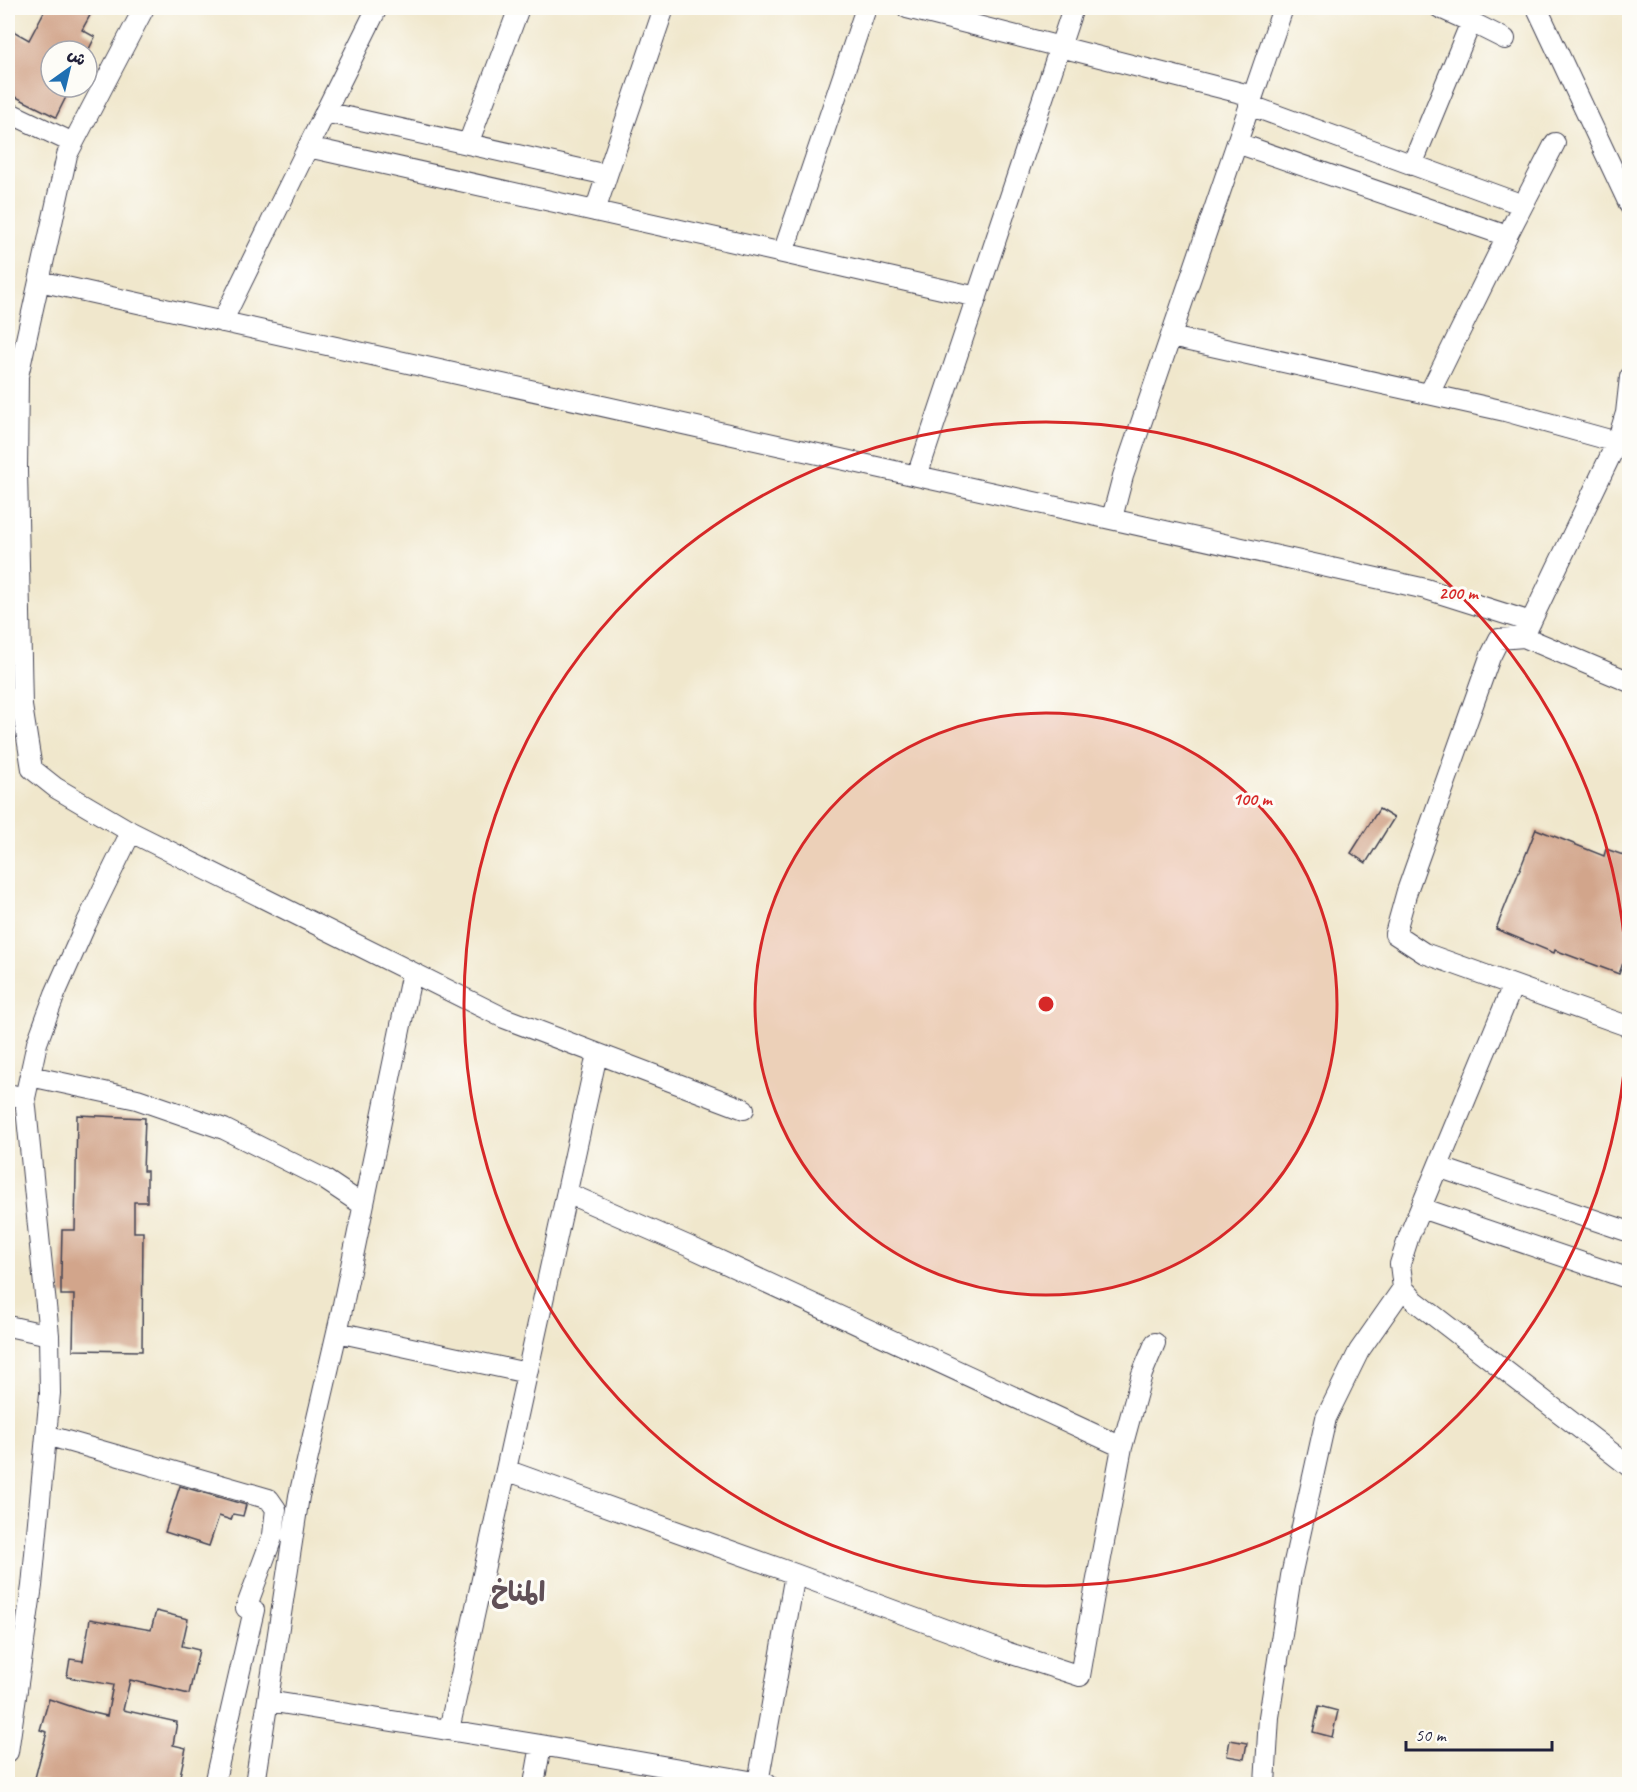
<svg xmlns="http://www.w3.org/2000/svg" width="1637" height="1792" viewBox="0 0 1637 1792" font-family="Caveat,'Playpen Sans Arabic',sans-serif">
  <rect width="100%" height="100%" fill="#fdfcf7"/>
  <filter id="ink" filterUnits="userSpaceOnUse"><feTurbulence type="fractalNoise" baseFrequency=".0167" numOctaves="2"/><feDisplacementMap in="SourceGraphic" scale="12" xChannelSelector="R" yChannelSelector="G"/><feConvolveMatrix kernelMatrix="1 2 1 2 8 2 1 2 1" color-interpolation-filters="sRGB"/></filter>
  <filter id="wash" filterUnits="userSpaceOnUse"><feTurbulence type="fractalNoise" baseFrequency=".008" numOctaves="4" result="noise"/><feDisplacementMap in="SourceGraphic" scale="24" xChannelSelector="R" yChannelSelector="G"/><feGaussianBlur stdDeviation="1.35" result="paint"/><feColorMatrix in="noise" values="0 0 0 0 0 0 0 0 0 0 0 0 0 0 0 0 0 1.4 0 .05"/><feComposite in="paint" operator="in"/></filter>
  <g filter="url(#wash)">
    <rect width="100%" height="100%" fill="#f0e7cc"/>
    <g id="blocks">
      <!-- building -->
      <path fill="#d2a58b" d="M46,8H94L82,30L95,37L88,51H51V87H71L56,117L8,93V28L29,40Z
        M1379,809L1394,818L1366,863L1351,853Z
        M1536,829L1604,856L1606,849L1629,857V966L1623,963L1619,974L1555,950L1554,953L1496,929Z
        M77,1115L145,1118L143,1171H147V1202H134V1232H143L142,1351L73,1350L74,1295H61V1274L62,1230H75Z
        M180,1486L246,1505L243,1516L233,1514L231,1520L219,1516L209,1546L165,1532Z
        M156,1611L188,1619L182,1646L199,1650L189,1694L130,1680L123,1710L177,1722L173,1745L186,1748L178,1785H45L46,1781L35,1778L47,1732L40,1730L49,1699L85,1711L107,1716L113,1685L67,1677L70,1659L83,1661L90,1619L151,1630Z
        M1319,1706L1338,1711L1332,1737L1313,1732Z
        M1230,1740L1247,1743L1244,1759L1227,1756Z"/>
    </g>
  </g>
  <g filter="url(#ink)">
    <use href="#blocks" fill-opacity="0" stroke="#414051" stroke-width="1.5"/>
    <g fill="none" stroke-linecap="round" stroke-linejoin="round">
      <!-- minor casing -->
      <g stroke="#414051" stroke-width="22">
        <path id="minor" d="M377,8L308,147L783,253L866,8
          M907,8L1253,96
          M1073,8L917,476L1426,589L1531,622
          M1537,8L1630,206
          M1471,22L1505,39
          M1249,105L1523,205
          M8,112L73,143
          M325,112L607,175L664,8
          M1237,143L1507,236L1555,143
          M468,144L519,8
          M1412,165L1471,22L1440,8
          M595,211L607,175
          M783,253L977,297
          M39,281L917,476
          M222,322L308,147
          M1171,337L1505,411L1617,442
          M1429,394L1507,236
          M1112,518L1123,476L1283,8
          M1525,634L1617,442L1626,413L1630,377
          M1630,682L1524,637L1499,639L1490,657L1407,891L1395,934L1424,953L1630,1027
          M131,832L504,1018L744,1109
          M1513,985L1409,1236L1400,1264L1403,1288L1415,1301L1630,1467
          M30,1076L137,1099L224,1129L324,1179L363,1205
          M8,1094L25,1098
          M1438,1167L1630,1232
          M567,1193L688,1246L1122,1447L1142,1374L1155,1343
          M1421,1208L1630,1279
          M8,1326L49,1335
          M337,1332L527,1373
          M46,1435L269,1499L276,1509L273,1535L246,1608L254,1610L214,1784
          M506,1470L795,1574L1003,1651L1080,1676L1094,1595L1122,1447
          M268,1701L541,1745L534,1784
          M449,1730L597,1054
          M541,1745L767,1784
          M8,1752L32,1586L50,1393L49,1335L25,1098L37,1043L55,994L86,924L131,832L56,788L32,769L22,706L17,471L18,376L67,155L144,8
          M758,1783L795,1574
          M255,1784L299,1496L340,1319L412,972
          M1265,1784L1269,1717L1291,1576L1326,1418L1359,1351L1403,1288"/>
      </g>
      <!-- minor -->
      <use href="#minor" stroke="#fff" stroke-width="20"/>
    </g>
  </g>
  <!-- distance rings -->
  <circle cx="1046" cy="1004" r="291" fill="#d62828" fill-opacity=".12"/>
  <g fill="none" stroke="#d62828" stroke-width="3">
    <circle cx="1046" cy="1004" r="291"/>
    <circle cx="1046" cy="1004" r="582"/>
  </g>
  <g text-anchor="middle" dominant-baseline="central" stroke-width="6" stroke-linejoin="round" paint-order="stroke">
    <!-- neighbourhood labels -->
    <g font-size="27" font-weight="bold" fill="#605057" stroke="#fdfcf7">
      <text x="518" y="1592">المناخ</text>
    </g>
  </g>
  <circle cx="1046" cy="1004" r="9" fill="#d62828" stroke="#fdfcf7" stroke-width="3"/>
  <g font-size="18" text-anchor="middle" font-weight="bold" fill="#d62828" stroke="#fdfcf7" stroke-width="6" stroke-linejoin="round" paint-order="stroke">
    <text x="1458" y="599">200 m</text>
    <text x="1252" y="805">100 m</text>
  </g>
  <!-- margin -->
  <rect width="1637" height="1792" fill="none" stroke="#fdfcf7" stroke-width="30"/>
  <!-- north arrow -->
  <g transform="translate(69 69) rotate(34)"><circle r="28" fill="#fdfcf7" stroke="#a5a5ac" stroke-width="1.5"/>
  <path d="M0-4.5L10 22L0 15L-10 22Z" fill="#1f6fb2"/>
  <text y="-9" font-size="16" font-weight="bold" text-anchor="middle" fill="#22223b">ش</text>
  </g>
  <!-- scale -->
  <path d="M1406 1741v9h146v-9" fill="none" stroke="#22223b" stroke-width="3"/>
  <text x="1415" y="1741" font-size="18" fill="#22223b" stroke="#fdfcf7" stroke-width="4.5" paint-order="stroke">50 m</text>
</svg>
